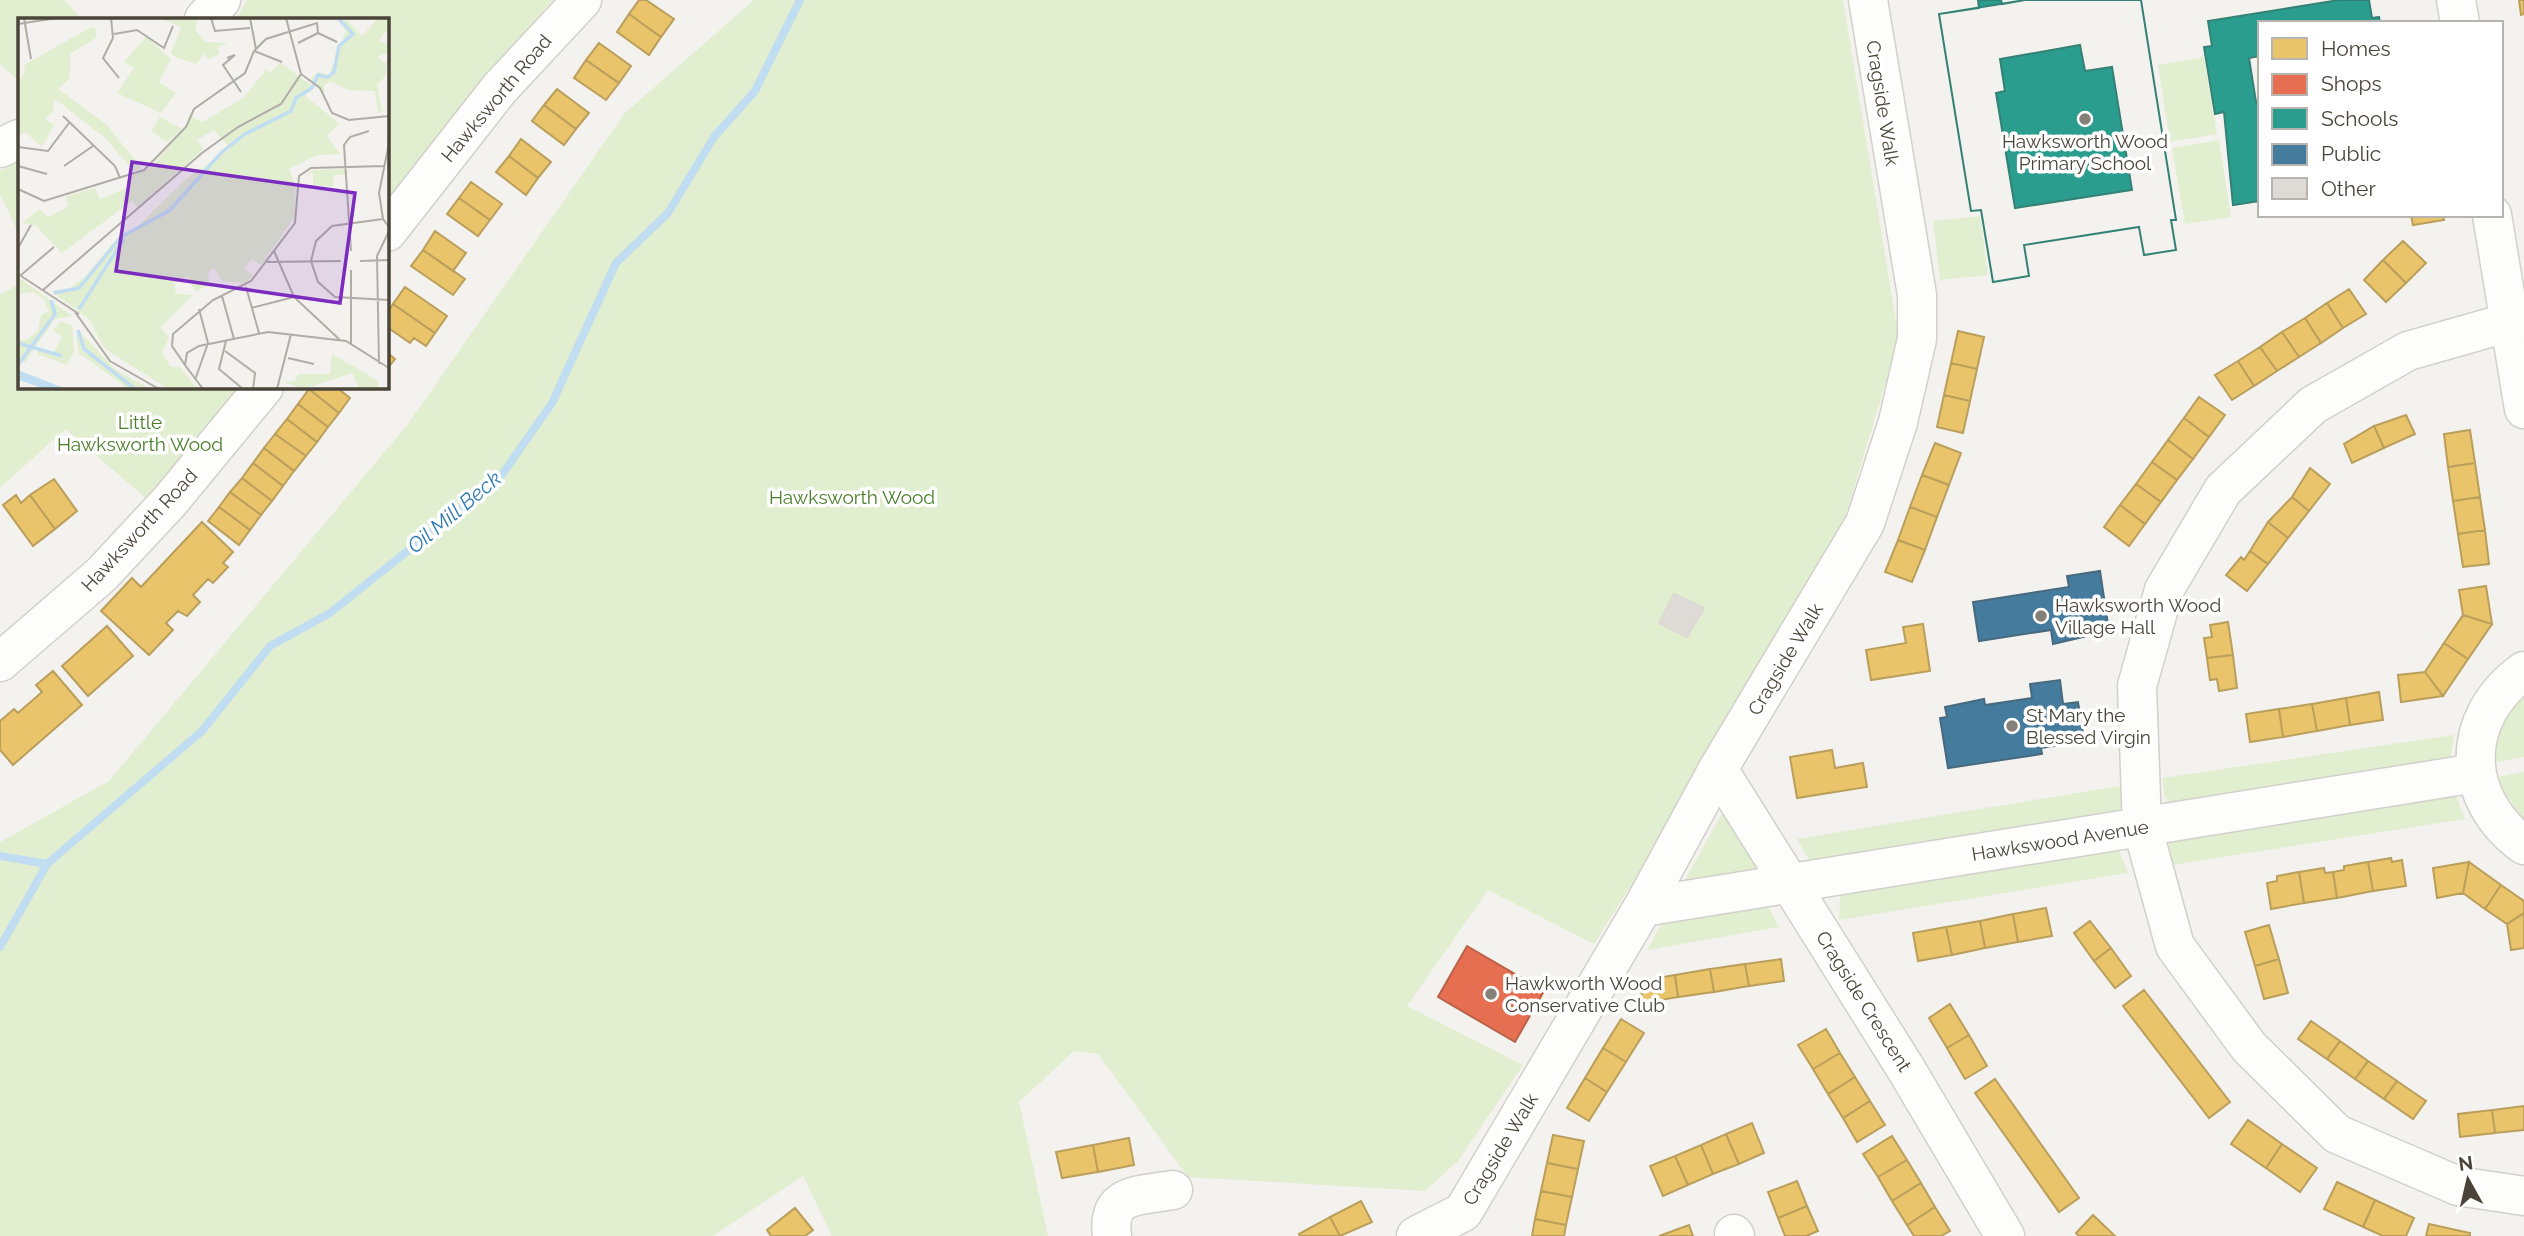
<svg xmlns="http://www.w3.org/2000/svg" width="2524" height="1236" viewBox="0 0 2524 1236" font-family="Raleway,sans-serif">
  <rect width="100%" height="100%" fill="#f4f2ee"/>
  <!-- green -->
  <path fill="#e1eecf" d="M0,0H64L82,19H19V81L0,64Z
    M247,0H553L485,76L387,203V19H236Z
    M754,0H1843L1899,339L1843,524L1712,757L1594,944L1488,890L1407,1006L1523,1065L1458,1161L1425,1191L1188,1177L1098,1054L1074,1051L1019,1102L1048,1236H832L803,1176L713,1236H0V842L109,781L408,424L625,113Z
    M2204,57L2217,134L2170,142L2158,65Z
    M2219,140L2231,217L2185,224L2172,148Z
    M19,161V234L0,194V171Z
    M1980,216L1988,275L1940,280L1933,221Z
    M19,284V387H242L146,498L65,429L0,488V295Z
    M2524,692V757L2495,762C2491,732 2507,714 2524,692Z
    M2454,735L2450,764L2173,807L2165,797L2162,778Z
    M2524,772V820L2499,785L2498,777Z
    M2125,785L2122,807L2113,816L1820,866L1809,860L1797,839Z
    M2454,791L2465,819L2172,865L2168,839Z
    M1728,803L1765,870L1681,887Z
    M2116,843L2128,873L1839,920L1840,896L1846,888Z
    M1765,901L1779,927L1647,950L1661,925L1673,914Z"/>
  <!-- homes -->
  <path fill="#e9c46a" stroke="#ba9e5b" stroke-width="2" d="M639,0H646L674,19L661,37L629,14Z
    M2519,0H2524V14L2521,15Z
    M629,14L661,37L649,55L617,32Z
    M599,43L631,66L619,83L586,60Z
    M586,60L619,83L606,100L574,78Z
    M557,89L589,113L576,129L544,105Z
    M544,105L576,129L564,145L532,121Z
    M521,139L551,162L538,178L509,156Z
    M509,156L538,178L526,195L496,172Z
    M471,182L502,204L490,220L459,198Z
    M459,198L490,220L478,236L447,214Z
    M2411,215H2443L2444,220L2413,225Z
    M435,231L466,253L453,271L423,250Z
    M2403,241L2426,263L2406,283L2383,260Z
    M423,250L465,279L453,295L411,266Z
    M2383,260L2406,283L2386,302L2364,280Z
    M405,287L447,316L435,333L393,304Z
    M2349,289L2366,314L2343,328L2327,303Z
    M2327,303L2343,328L2321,343L2305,318Z
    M393,304L435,333L426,346L414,338L410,343L387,327V314Z
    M2305,318L2321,343L2299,357L2282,332Z
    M1958,331L1984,337L1977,369L1951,363Z
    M2282,332L2299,357L2277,371L2260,347Z
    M2260,347L2277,371L2254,386L2238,361Z
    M387,352L395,359L387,369Z
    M2238,361L2254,386L2232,400L2215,375Z
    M1951,363L1977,369L1970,401L1944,395Z
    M311,387H336L350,398L339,413L309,389Z
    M309,389L339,413L328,427L298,404Z
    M1944,395L1970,401L1963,433L1937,427Z
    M2199,397L2225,415L2209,437L2184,418Z
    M298,404L328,427L317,442L287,419Z
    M2406,415L2415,434L2384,448L2374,426Z
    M2184,418L2209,437L2193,459L2168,440Z
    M287,419L317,442L306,456L275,434Z
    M2374,426L2384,448L2352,463L2344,444Z
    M2470,430L2475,463L2448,467L2444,434Z
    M275,434L306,456L294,471L264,448Z
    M2168,440L2193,459L2177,480L2152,462Z
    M1935,443L1961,453L1949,485L1922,475Z
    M264,448L294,471L283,486L253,463Z
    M2152,462L2177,480L2161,502L2136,484Z
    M253,463L283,486L272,501L242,478Z
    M2475,463L2480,497L2453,501L2448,467Z
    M2310,468L2330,484L2309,511L2292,497Z
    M1922,475L1949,485L1937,517L1910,507Z
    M242,478L272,501L261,515L230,492Z
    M54,479L77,511L55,529L30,495Z
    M2136,484L2161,502L2145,524L2120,505Z
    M230,492L261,515L250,530L219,507Z
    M16,495L21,503L30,495L55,529L33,546L3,505Z
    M2292,497L2309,511L2288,538L2268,522Z
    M2480,497L2485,530L2458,534L2453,501Z
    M2120,505L2145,524L2129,546L2104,527Z
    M219,507L250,530L239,545L208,521Z
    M1910,507L1937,517L1925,550L1898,540Z
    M202,522L233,552L223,563L228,567L213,583L208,579L193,595L200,602L187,616L178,611L166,623L173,630L149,655L101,611L132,578L141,587Z
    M2268,522L2288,538L2268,564L2250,551Z
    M2485,530L2489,564L2463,567L2458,534Z
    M1898,540L1925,550L1912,582L1885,572Z
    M2250,551L2268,564L2247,591L2226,575L2241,557L2244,560Z
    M2486,586L2492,624L2463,615L2459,590Z
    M2463,615L2492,624L2468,659L2444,643Z
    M2228,622L2233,655L2207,658L2204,638L2212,637L2210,625Z
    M1923,624L1930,671L1871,680L1866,650L1906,643L1903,627Z
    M107,626L133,656L88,696L62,666Z
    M2444,643L2468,659L2443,696L2425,672Z
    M2233,655L2237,688L2219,691L2217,679L2210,680L2207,658Z
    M53,671L82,705L13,765L0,750V721L14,709L18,713L42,692L36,685Z
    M2425,672L2443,696L2401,702L2398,675Z
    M2379,692L2383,720L2350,725L2346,698Z
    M2346,698L2350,725L2317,731L2312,704Z
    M2312,704L2317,731L2283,737L2279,709Z
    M2279,709L2283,737L2250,742L2246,714Z
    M1832,750L1835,768L1863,763L1867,787L1797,798L1790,757Z
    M2391,858L2392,862L2402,860L2406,886L2373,891L2368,862Z
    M2368,862L2373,891L2337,898L2333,872L2344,870V866Z
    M2469,862L2501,885L2485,909L2463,893Z
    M2469,862L2463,893L2437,898L2433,868Z
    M2324,868L2325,873L2333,872L2337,898L2304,903L2299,872Z
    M2299,872L2304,903L2271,909L2267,883L2277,881V876Z
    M2501,885L2524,901V913L2507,924L2485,909Z
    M2046,908L2052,936L2018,942L2013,914Z
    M2524,913V948L2511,950L2507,924Z
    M2013,914L2018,942L1985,948L1980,921Z
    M1980,921L1985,948L1952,955L1946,927Z
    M2090,921L2111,948L2094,961L2074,933Z
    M2269,925L2279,959L2255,966L2245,932Z
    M1946,927L1952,955L1918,961L1913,933Z
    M2111,948L2131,976L2115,988L2094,961Z
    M1781,959L1784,981L1749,986L1745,964Z
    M2279,959L2288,993L2264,999L2255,966Z
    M1745,964L1749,986L1714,992L1710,969Z
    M1710,969L1714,992L1678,997L1675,975Z
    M1675,975L1678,997L1643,1003L1640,981Z
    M2144,990L2230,1102L2209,1118L2123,1006Z
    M1950,1004L1969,1035L1947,1048L1929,1018Z
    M1621,1019L1644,1033L1626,1062L1603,1048Z
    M2311,1021L2340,1041L2327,1059L2298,1039Z
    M1826,1029L1840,1053L1813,1069L1798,1045Z
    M1969,1035L1987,1066L1965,1079L1947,1048Z
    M2340,1041L2368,1061L2355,1079L2327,1059Z
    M1603,1048L1626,1062L1607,1092L1585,1078Z
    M1840,1053L1855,1077L1828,1094L1813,1069Z
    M2368,1061L2397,1081L2384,1099L2355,1079Z
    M1855,1077L1870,1101L1843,1118L1828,1094Z
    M1585,1078L1607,1092L1589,1121L1567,1108Z
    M1995,1079L2079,1198L2059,1212L1975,1093Z
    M2397,1081L2426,1101L2413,1119L2384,1099Z
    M1870,1101L1885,1125L1857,1142L1843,1118Z
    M2524,1106V1130L2495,1133L2492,1110Z
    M2492,1110L2495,1133L2460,1137L2458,1114Z
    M2248,1120L2282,1144L2266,1168L2231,1144Z
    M1752,1123L1764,1153L1739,1164L1726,1134Z
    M1726,1134L1739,1164L1713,1174L1701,1145Z
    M1553,1135L1584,1141L1578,1169L1547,1163Z
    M1892,1136L1907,1160L1878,1177L1863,1154Z
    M1129,1138L1134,1165L1098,1172L1093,1145Z
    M2282,1144L2317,1168L2300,1192L2266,1168Z
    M1093,1145L1098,1172L1062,1178L1056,1152Z
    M1701,1145L1713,1174L1688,1185L1675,1156Z
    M1675,1156L1688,1185L1663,1196L1650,1166Z
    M1907,1160L1921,1183L1892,1201L1878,1177Z
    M1547,1163L1578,1169L1572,1197L1541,1191Z
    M1797,1181L1807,1206L1778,1218L1768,1192Z
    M2337,1182L2375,1200L2363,1227L2324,1209Z
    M1921,1183L1935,1207L1907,1225L1892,1201Z
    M1541,1191L1572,1197L1566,1225L1535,1219Z
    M2375,1200L2414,1218L2406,1236H2383L2363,1227Z
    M1361,1201L1372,1222L1340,1236L1330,1217Z
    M1807,1206L1818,1231L1806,1236H1785L1778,1218Z
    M1935,1207L1950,1231L1941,1236H1914L1907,1225Z
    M795,1208L813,1230L805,1236H771L767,1230Z
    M2093,1215L2115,1236H2079L2076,1233Z
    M1330,1217L1340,1236H1300L1299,1234Z
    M1535,1219L1566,1225L1564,1236H1532Z
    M2429,1224L2470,1233V1236H2426Z
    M1689,1225L1693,1236H1659Z"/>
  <!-- shops -->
  <path fill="#e76f51" stroke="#b8624a" stroke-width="2" d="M1467,946L1544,991L1515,1042L1438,997Z"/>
  <!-- schools -->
  <path fill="#2a9d8f" stroke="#348275" stroke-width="2" fill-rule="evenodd" d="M1978,0H2001L2002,4L2025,0H2141L2176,220H2171L2176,250L2144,255L2139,227L2024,245L2029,276L1993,282L1981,210L1971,211L1939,14L1979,8Z
    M2025,0H2141L2176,220H2171L2176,250L2144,255L2139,227L2024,245L2029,276L1993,282L1981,210L1971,211L1939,14ZM2080,45L2085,71L2112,67L2132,190L2015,208L1996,93L2005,91L2000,59Z
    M2339,0H2369L2372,18L2379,17L2380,23H2260V56L2249,58L2256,102L2260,101V201L2233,205L2224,112L2215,114L2204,47L2212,46L2208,21Z"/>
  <!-- public -->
  <path fill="#457b9d" stroke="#476a7f" stroke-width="2" d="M2100,571L2109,631L2053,644L2051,630L1979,641L1973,602L2069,587L2067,576Z
    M2060,680L2063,704L2078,702L2083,734L2066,736L2067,744L2041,748L2042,754L1948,768L1940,718L1947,717L1945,707L1984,699L1985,705L2032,698L2030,684Z"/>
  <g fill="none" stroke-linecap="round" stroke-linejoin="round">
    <!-- stream -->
    <path stroke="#c0ddf1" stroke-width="8" d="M0,856L47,864
      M0,947L47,864L202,731L270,646L330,613L501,476L552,403L616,263L668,213L714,137L755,91L800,0"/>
  </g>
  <!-- building -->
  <path fill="#dedbd6" stroke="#dcd9d4" stroke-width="2" d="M1674,594L1704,608L1687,637L1659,623Z"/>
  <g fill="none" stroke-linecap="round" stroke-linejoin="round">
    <!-- minor casing -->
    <g stroke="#d2d0cb" stroke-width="41">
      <path id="minor" d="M2456,0L2460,23
        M204,19L221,0
        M0,148L19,139
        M2492,215L2524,409
        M387,232L500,88L582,0
        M2524,318L2408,351L2313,405L2223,490L2164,590L2137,686L2142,826L2175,946L2249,1047L2337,1134L2458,1186L2524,1196
        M0,662L101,575L170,501L264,387
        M2524,671C2459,718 2460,798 2524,845
        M1718,769L1906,1069L2005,1236
        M1643,907L2476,773
        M1734,1234L1735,1236
        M1112,1236C1106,1192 1139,1196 1173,1190
        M1416,1236L1463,1212L1643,907L1718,769L1865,523L1898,422L1917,339V295L1868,0"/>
    </g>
    <!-- minor -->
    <use href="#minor" stroke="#fdfdfc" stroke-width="38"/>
  </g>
  <!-- markers -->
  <g fill="#868178" stroke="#fff" stroke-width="2.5">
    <circle cx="2085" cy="119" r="7"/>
    <circle cx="2041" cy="616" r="7"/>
    <circle cx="2012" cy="726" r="7"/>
    <circle cx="1491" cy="994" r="7"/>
  </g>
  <g text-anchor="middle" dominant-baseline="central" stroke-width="7" stroke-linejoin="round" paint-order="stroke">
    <!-- street labels -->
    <g font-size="19" fill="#4b4439" stroke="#fff">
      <text transform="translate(496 98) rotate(-50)">Hawksworth Road</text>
      <text transform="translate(1883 103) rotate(81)">Cragside Walk</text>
      <text transform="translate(139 530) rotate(-47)">Hawksworth Road</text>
      <text transform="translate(1785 659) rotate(-59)">Cragside Walk</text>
      <text transform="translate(2060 840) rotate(-9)">Hawkswood Avenue</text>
      <text transform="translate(1864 1001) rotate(58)">Cragside Crescent</text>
      <text transform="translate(1500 1149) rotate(-59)">Cragside Walk</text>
    </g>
    <!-- poi labels -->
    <g font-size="19" fill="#4b4439" stroke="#fff" text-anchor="start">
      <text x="2085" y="141" text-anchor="middle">Hawksworth Wood<tspan x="2085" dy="22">Primary School</tspan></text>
      <text x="2055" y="605">Hawksworth Wood<tspan x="2055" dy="22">Village Hall</tspan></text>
      <text x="2026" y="715">St Mary the<tspan x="2026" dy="22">Blessed Virgin</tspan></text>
      <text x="1505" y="983">Hawkworth Wood<tspan x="1505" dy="22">Conservative Club</tspan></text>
    </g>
    <!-- park labels -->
    <g font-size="19" fill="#4a7f2a" stroke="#fff">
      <text x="140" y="422">Little<tspan x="140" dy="22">Hawksworth Wood</tspan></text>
      <text x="852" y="497">Hawksworth Wood</text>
    </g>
    <!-- water labels -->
    <g font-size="21" font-style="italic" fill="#2e7ab2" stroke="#fff">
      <text transform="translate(454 512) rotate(-40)">Oil Mill Beck</text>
    </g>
  </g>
  <!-- overview -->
  <g transform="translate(18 18)">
    <rect width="371" height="371" fill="#f4f2ee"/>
    <path d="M142,0H179L178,13L188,24L210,25L199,29L201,36L192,41L186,36L178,46L157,39L153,35L163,9ZM360,0H371V10L361,22L371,27V34L359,39L369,46L367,59L359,66L364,94L360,95L357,73L330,72L312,63L306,68L307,77L293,61L300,54L311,57L328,13L321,4L329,2L344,18ZM73,9L79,12L78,20L52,36V60L40,71L89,107L123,150L116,153L86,119L37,81L35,94L27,101L36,107L26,125L23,128L7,114L0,118V63L7,55L6,47ZM128,19L153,41L141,64L158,75L143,95L99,75L116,50L106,44ZM262,44L294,68L287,78L321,105L309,118L322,136L299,137L271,151L277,165L278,197L243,247L234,241L226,250L235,257L228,265L204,263L196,250L190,254L191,267L177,274L170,258L156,265L158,276L175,277L143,309L151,320L144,334L153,349H162L179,371H150L86,330L71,301L33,273L50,271L67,259L100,219L114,214L168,161L212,131L196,112L179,122L185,131L120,190L114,183L44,235L18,208L4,205L21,191L30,199L51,188L47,179L77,170L82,181L113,168L111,159L134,149L174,99L185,104L225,80L248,52L253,55ZM142,99L164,111L149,124L133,113ZM328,151V157H316L315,169L295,167V155L286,157L295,152ZM1,260L54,298L37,301L7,344H0V321L7,323L20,313L23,297L31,293L26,281L15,274L0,276ZM43,303L54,307L56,333L49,347L19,336L22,330L36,334L44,319L35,312ZM62,314L98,352L132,371H110L61,335L58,319ZM314,336L360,363L361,371H342L334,355L286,371L266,364L277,363L280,356H312Z" fill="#e1eecf"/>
    <path d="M0,352L38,367L51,371H27L1,362Z" fill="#c0ddf1"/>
    <path fill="none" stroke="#c0ddf1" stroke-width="3.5" d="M36,275L61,270L103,219L152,192L203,135L227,116L273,93L278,80L294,70L300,57L310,59L316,54L321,28L335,16L320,0M61,291L106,221M60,312L66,331L117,371M0,325L44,338M0,347L37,296L33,282"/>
    <path fill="none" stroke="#b0aca6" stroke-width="2" d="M6,0L13,41M93,0L95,20L85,40L101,60M193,0L197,13L232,10M232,0L238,31M268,0L283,56L302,70L314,95L331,102L371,98M0,6L39,0M96,16L119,12L146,30L155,8M280,25L300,15M236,33L264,44M209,40L217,37L205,47L223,74M45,98L97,148L102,160M371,125L361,175L365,201L371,209M0,129L30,133L51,105M0,148L29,156M46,148L75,128M0,171L26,183L126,152L168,109L176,91L227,55L236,33L248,21L299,5L300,15L319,24M365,201L314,208L298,223L293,243L300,264L317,279L371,282M0,230L13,207M256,233L276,279L322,322M333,233L326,127L332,119L351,113M342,243L371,242M249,244L323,243M0,256L61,296M3,257L36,229M228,269L241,315M25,272L184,135L220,109L263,86L283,56M204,278L216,321M233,290L276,279M57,294L92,343L141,371M208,323L201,351L225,371M333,327V252M207,333L237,355L235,371M270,340L296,346M361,346L359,238L371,213M167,347L154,328L155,316L195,282L233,263L277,205L281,158L293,150L366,148M177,362L190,325L181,291M185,371L167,347L169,335L181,328L250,314L328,323L371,350M259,371L273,316"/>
    <path fill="#7b2cbf" fill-opacity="0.15" stroke="#7b2cbf" stroke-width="3.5" d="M114,144L337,175L322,285L98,253Z"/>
    <rect width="371" height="371" fill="none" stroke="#4b4439" stroke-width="3.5"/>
  </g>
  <!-- legend -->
  <rect x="2258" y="21" width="245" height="196" fill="#ffffff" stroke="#b7b4b0" stroke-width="2"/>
  <rect x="2272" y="38" width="35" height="21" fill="#e9c46a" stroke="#b7b4b0" stroke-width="2"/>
  <text x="2321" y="56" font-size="21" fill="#4b4439">Homes</text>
  <rect x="2272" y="74" width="35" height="21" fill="#e76f51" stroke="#b7b4b0" stroke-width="2"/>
  <text x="2321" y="91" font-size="21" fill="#4b4439">Shops</text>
  <rect x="2272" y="108" width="35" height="21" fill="#2a9d8f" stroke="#b7b4b0" stroke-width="2"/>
  <text x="2321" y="126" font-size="21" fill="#4b4439">Schools</text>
  <rect x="2272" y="144" width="35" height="21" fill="#457b9d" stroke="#b7b4b0" stroke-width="2"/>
  <text x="2321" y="161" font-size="21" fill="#4b4439">Public</text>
  <rect x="2272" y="178" width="35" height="21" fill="#dedbd6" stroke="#b7b4b0" stroke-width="2"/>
  <text x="2321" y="196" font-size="21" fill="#4b4439">Other</text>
  <!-- north arrow -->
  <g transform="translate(2468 1180) rotate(352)" stroke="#ffffff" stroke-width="5" paint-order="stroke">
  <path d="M0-5L12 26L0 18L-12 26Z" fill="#4b4439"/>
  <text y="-10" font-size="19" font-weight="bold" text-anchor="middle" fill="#4b4439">N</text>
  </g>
</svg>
